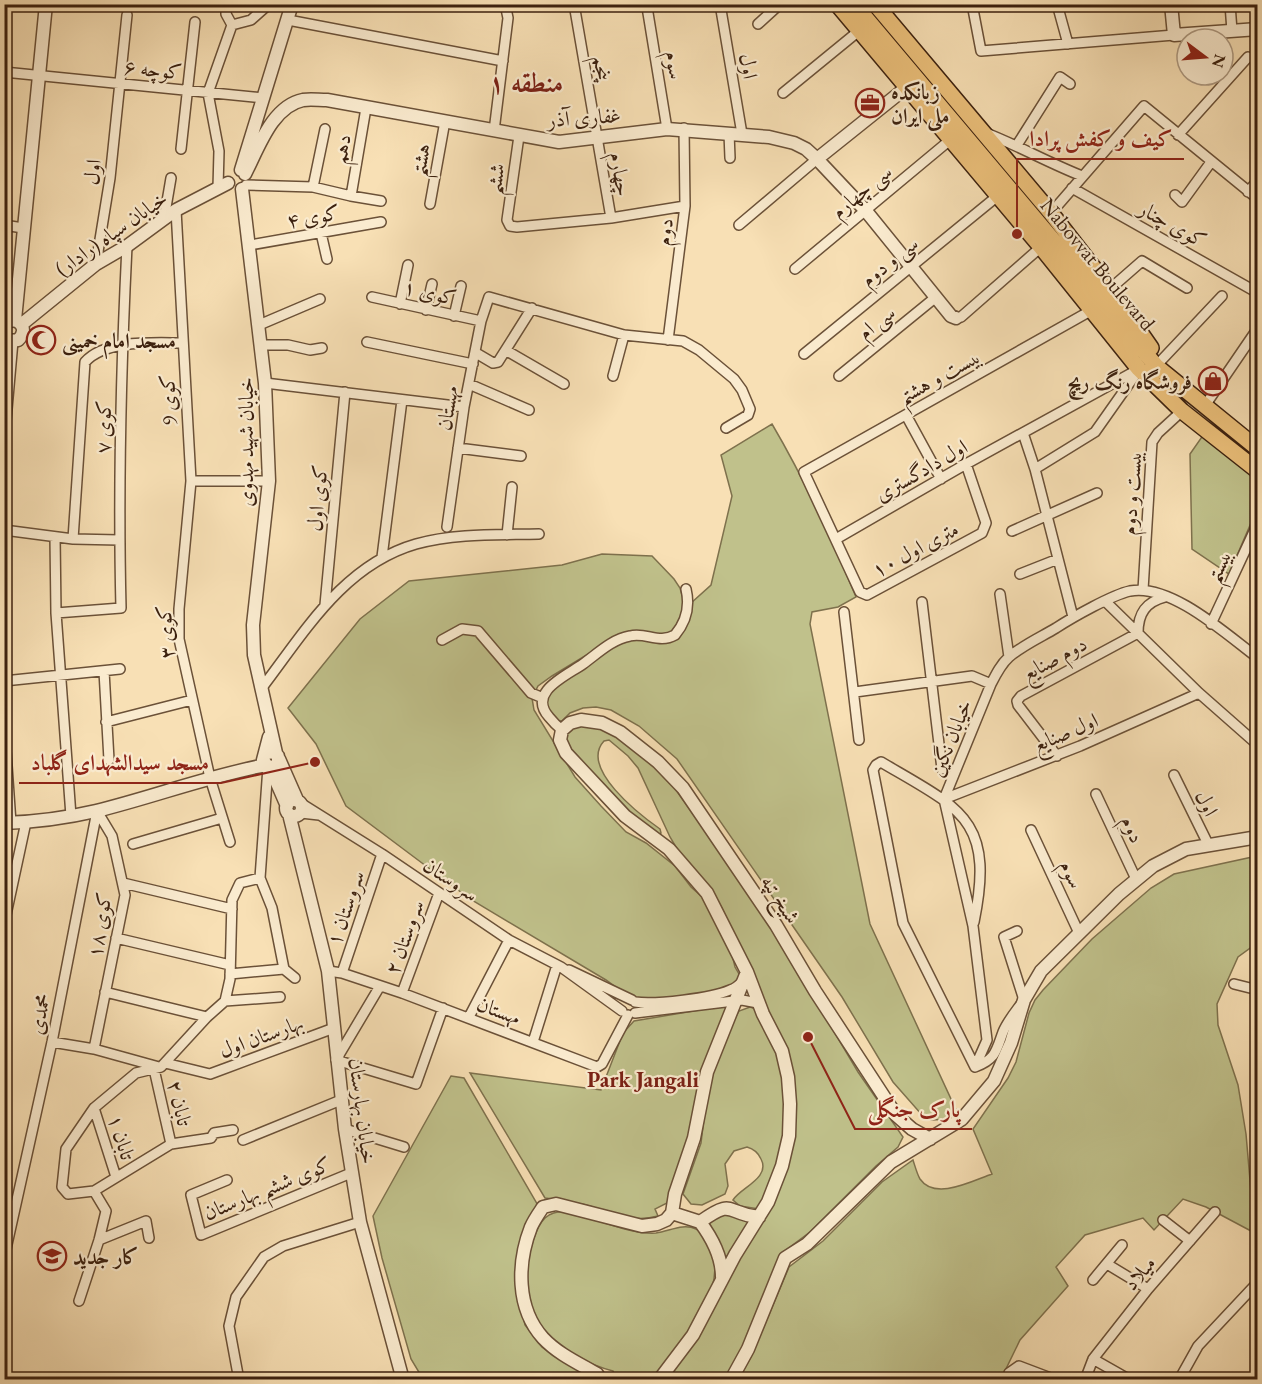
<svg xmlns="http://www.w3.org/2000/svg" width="1262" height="1384" viewBox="0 0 1262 1384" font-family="'EB Garamond',Amiri,serif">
  <rect width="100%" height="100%" fill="#f8e0b5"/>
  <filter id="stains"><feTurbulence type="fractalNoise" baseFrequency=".00333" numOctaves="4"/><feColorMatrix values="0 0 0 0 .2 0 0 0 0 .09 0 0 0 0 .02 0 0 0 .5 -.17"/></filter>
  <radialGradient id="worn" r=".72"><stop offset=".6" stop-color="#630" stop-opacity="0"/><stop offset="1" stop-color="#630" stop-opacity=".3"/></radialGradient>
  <!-- green -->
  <path fill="#c0c18b" stroke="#7e714d" stroke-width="1.5" d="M772,424C805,480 831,537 856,597L838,607L812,612L810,624L870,924L957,1112L951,1119L931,1120L922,1115L893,1082L842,997L677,759L639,726L611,710L596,707L583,708L570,713L562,721H553L542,697C560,683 611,639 632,638C644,638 655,644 668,642L690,604L711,585L732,496L721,455Z
    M1206,431L1257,473V509L1229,574L1192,549L1190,454Z
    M602,554L652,556L674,579L680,588L684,602V612L674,631L665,635L621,634L552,676L538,686L532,698L534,710L575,777L601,806L626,832L646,843L675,866L691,887L709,903L731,950L735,967L743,981L739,988L639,1004L606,980L470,899L346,806L316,744L288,708L360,619L409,581L562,565Z
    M575,725L599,727L617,735L644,757L671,783L743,884L786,951L858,1072L903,1137L898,1147L876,1166L810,1232L782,1253L776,1264L744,1347L724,1379H662L710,1309L790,1142L785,1052L722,908L711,892L680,854L670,837L638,768L628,756L609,740L604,741C579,768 640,815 660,829L661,833L659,835L643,826L568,749L564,736Z
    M1257,856V943L1238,957L1217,1004L1218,1025L1238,1085L1246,1134L1253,1215L1251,1231L1206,1207L1183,1199L1154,1230L1143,1218L1085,1235L1056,1267L1068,1286L1020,1340L1001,1379L738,1380L751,1357L789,1267L823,1241L882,1182L913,1160C915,1166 917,1174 920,1179C935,1201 972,1181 992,1174L973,1129L1008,1078L1016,1062L1029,1013L1035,1000L1043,990L1092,939L1151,888L1174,874Z
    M729,1005L698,1082L692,1133L667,1203L655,1209L658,1216C634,1223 616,1214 593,1207C577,1202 561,1200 545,1198L470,1073L601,1090L623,1033L634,1021Z
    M750,1007L756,1009L775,1044L784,1074L786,1144L759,1209L740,1206L733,1200C740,1188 771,1178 761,1159C758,1152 754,1149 747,1147L734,1151L725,1164L728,1186L725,1194L702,1205L691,1204L683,1194L701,1143L705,1110L714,1069L731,1025L739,1011Z
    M451,1076L464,1078L539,1207L517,1288L525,1325L542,1347L592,1379H423L411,1359L382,1258L373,1216Z
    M567,1211C591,1218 633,1235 656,1233C670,1231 683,1223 696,1229C706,1233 709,1241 712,1250C727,1296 680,1344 655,1379H616L613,1371C586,1364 566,1352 546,1333C542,1329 535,1324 533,1320C521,1297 527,1236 545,1218C551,1212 559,1212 567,1211Z
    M721,1211L750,1220L726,1259H723L709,1222Z"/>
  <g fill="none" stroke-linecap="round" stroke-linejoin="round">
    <!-- minor casing -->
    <g stroke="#6b5138" stroke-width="12">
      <path id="minor" d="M574,4L611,218
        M720,4L742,134
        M972,4L981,51L1174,35
        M1057,4L1068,44
        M1230,4L1232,31
        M647,7L667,129
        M288,20L503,61
        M758,24L780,4
        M232,25L251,20L269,4
        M4,72L263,98
        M783,93L860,30
        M494,131L508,18L505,4
        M729,133L730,158
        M986,133C1019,146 1049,163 1082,176
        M1178,135L1248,57
        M519,136L507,220L510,226L517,227L611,218L685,206
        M1017,145L1060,77L1070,84
        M181,149L195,22
        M246,185L313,187L351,196L381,201
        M313,187L325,129
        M218,188L219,151L208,93L232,25L226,14V4
        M1072,188L1258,293
        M1248,192L1258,180
        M1175,195L1182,202L1211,162
        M351,196L366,108
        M430,204L445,121
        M176,210L191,481L179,609V639L210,778L230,842
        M1051,213L1144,106L1258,199
        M164,219L171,178
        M4,225L23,228
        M739,225L817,159
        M321,233L327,259
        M250,245L381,222
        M96,264L110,178L127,15
        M795,269L950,140
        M1110,289L1142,261L1187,288
        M372,297L481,321
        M400,304L408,265
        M426,310L432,284
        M454,316L461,286
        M956,318L961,317L1041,247
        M259,325L320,299
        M668,340L685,206L684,128
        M367,342L473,364
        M262,345H288L310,350L322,348
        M507,351L564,384
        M476,353L493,363L498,362L532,308
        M804,354L1000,194
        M1156,366L1222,296
        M613,376L624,335
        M839,376L936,297
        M265,383L464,407
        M469,384L529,410
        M1204,407L1258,328
        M906,415L941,479
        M1023,433L1035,469L1073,617
        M4,443L13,341
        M458,448L521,456
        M966,464L986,523L982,533L867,595L860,592L804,472L1092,310
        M1035,469L1095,432L1138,371
        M191,481H269
        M447,527L464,407L481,321L489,297L624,335L683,341L699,350L734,379L742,390L750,409L748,415L726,428
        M4,530L73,539L119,540
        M1012,531L1097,493
        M507,535L512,487
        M55,537L56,613L71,816
        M73,539L85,362C105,339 155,343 183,343
        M836,539L966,464L1139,369
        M382,557L402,400
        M1020,574L1058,559
        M1143,590L1152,442L1158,433L1182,411
        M1000,594L1009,657
        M922,602L942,769
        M1106,602L1199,693L1258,745
        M325,605L345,392
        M844,612L859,740
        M56,613L121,608C118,488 121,367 127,246
        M1211,624L1258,523
        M442,640L462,629L478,631L531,693L543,698
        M104,671L109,760
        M4,681L120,669
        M261,689C304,633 343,565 416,544C455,533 499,535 539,534
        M855,692L972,676L991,684
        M106,722L192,700
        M4,723L11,823
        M562,730C557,726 553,722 549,717C527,692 566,676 583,664C597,654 612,639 630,636C646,632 659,644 675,635C686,622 690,606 686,589
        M1057,756L1018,705L1017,701L1021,696L1138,633C1138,613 1146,602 1165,597
        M1174,775L1209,846
        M1096,794L1136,879
        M944,799L1080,746L1199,693
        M299,802L382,854L509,940L561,967L622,1011
        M301,813L319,815
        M1031,830L1079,933
        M133,844L222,818
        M123,883L232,909
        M974,922C995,819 961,809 881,762L876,765L873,770L903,923L975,1067
        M4,924L26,822
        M1017,931L1004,937L1024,1000C1017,1010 1008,1020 1003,1032C996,1051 996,1059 975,1067L987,1040L973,926L944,799L991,684C996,674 1001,664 1009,657C1023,645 1041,637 1056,628C1073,617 1112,595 1130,591C1171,583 1227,635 1258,658
        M116,938L230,965
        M284,969L295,978
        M569,970L632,1000
        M328,971L342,973L402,993L597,1067L602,1064L628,1015
        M342,973L382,854
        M230,974L284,969L272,908L260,878L268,767
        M1234,984L1258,990
        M380,986L336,1060L416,1084L443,1008
        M105,992L207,1017
        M402,993L439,893
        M225,1001L280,997
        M635,1002C655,1005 712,998 730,990C735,989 739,985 742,982
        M635,1013L742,1000L758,1003
        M469,1017L509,940
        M52,1042L94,1049L159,1067
        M533,1042L557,965
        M94,1049L125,895L112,836L97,811
        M165,1063L210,1074L334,1028
        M154,1069L171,1144
        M94,1108L116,1177
        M1257,1116L1258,1115
        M345,1129L404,1147
        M243,1140L341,1100
        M227,1180L191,1195L201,1235L351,1173
        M94,1191L68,1194L62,1187L66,1149L94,1108L136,1073L161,1067L207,1017L225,1001L230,979L232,900L240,883L260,878
        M1163,1220L1190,1241
        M99,1240L146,1221L149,1238
        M4,1258L52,1042L97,811
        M1107,1264L1148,1289
        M1093,1280L1122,1245
        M79,1301L99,1240L106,1211L94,1191L171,1144L211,1138L214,1133L233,1130
        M1093,1359L1130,1380
        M239,1380L229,1326L236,1297L264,1257L283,1246L360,1222
        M1007,1380L1009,1373L1019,1366L1056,1380
        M1085,1380L1093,1359L1148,1289L1215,1212
        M1179,1380L1198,1346L1258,1282"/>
    </g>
    <!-- tertiary casing -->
    <g stroke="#6b5138" stroke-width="15">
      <path id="tertiary" d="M1171,4L1174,35L1258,29
        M817,159L866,211L951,316L956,318
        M241,170L292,4
        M245,174C258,149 272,106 303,100C310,99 319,100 327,100L559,142L667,129L769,137L794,143L806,149L817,159L907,87
        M242,189L265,383L269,481L253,625L254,655L276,753
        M15,320L46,4
        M4,324C18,314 30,329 18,340L10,341L4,337
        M22,324L96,264L127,246L176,210L228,183
        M267,753L273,752L278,756V762L275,766L268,767L263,760L269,737
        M279,759L297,800
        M270,767L287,806
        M286 808a8 8 0 1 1 16 0a8 8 0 1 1-16 0Z
        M289,814L328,971L345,1129L360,1222L403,1380
        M4,823C35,822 66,818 96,811C153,797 208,776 266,765
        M672,1213L700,1222C735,1197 725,1214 759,1217
        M700,1222C712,1238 722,1257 722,1277
        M601,1380L597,1374C578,1363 558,1354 543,1338C516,1308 517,1263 531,1227C534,1220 539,1213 543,1207L556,1204L642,1226L657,1224L666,1220L672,1213L675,1194L694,1138L707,1072L747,972
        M659,1380L693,1335L735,1255L768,1202L782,1166L789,1136L790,1104L788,1077L782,1051L763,1014L747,972L707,893L669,849L625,816L566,753L560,740L562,730L570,723L581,720L602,723L620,732L658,762L683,788L776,925L815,991L896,1115L912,1129L930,1139
        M731,1380L748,1349L785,1258L807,1244L891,1162L962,1119L994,1081L1011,1043L1024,1000L1041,971L1119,894L1153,866L1186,849L1258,837"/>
    </g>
    <!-- primary casing -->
    <g stroke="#3c210f" stroke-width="18">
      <path id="primary" d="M837,4L1041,247L1139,369L1182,411L1258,471
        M854,4L1079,271L1156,366L1258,449
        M875,4L1051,213L1110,289L1151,348"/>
    </g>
    <!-- minor -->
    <use href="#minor" stroke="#faebcf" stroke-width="9"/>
    <!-- tertiary -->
    <use href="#tertiary" stroke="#faebcf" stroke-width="12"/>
    <!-- primary -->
    <use href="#primary" stroke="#ecc07a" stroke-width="15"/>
  </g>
  <!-- icons -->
  <defs>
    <g id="office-ring" transform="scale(1.5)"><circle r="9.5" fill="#faebcf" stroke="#8f2418" stroke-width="1.5"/><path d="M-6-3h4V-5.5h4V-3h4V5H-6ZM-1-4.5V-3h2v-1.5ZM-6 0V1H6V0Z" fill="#8f2418"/></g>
    <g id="mosque-ring" transform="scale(1.5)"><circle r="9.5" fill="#faebcf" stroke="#8f2418" stroke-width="1.5"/><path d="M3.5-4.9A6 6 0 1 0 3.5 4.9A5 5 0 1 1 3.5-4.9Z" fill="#8f2418"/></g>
    <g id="shop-ring" transform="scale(1.5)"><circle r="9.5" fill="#faebcf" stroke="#8f2418" stroke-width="1.5"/><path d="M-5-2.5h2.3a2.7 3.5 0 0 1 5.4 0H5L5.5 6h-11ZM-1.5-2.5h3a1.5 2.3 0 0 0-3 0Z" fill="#8f2418"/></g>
    <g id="university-ring" transform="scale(1.5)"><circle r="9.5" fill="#faebcf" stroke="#8f2418" stroke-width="1.5"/><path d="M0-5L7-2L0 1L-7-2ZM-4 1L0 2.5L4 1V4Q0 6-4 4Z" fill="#8f2418"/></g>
  </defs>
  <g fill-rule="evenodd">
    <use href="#office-ring" x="870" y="103"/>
    <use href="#mosque-ring" x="41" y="340"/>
    <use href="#shop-ring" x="1213" y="381"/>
    <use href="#university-ring" x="52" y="1256"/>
  </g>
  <g text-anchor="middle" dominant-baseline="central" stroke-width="4.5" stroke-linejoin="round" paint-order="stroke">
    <!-- street labels -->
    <g font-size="21" fill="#3c210f" stroke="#faebcf">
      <text transform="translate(675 65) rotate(81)">سوم</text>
      <text transform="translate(749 66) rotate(80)">اول</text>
      <text transform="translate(603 68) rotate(81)">پنجم</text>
      <text transform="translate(153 69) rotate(6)">کوچه ۶</text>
      <text transform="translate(584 117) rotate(-4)">غفاری آذر</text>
      <text transform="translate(341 149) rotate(-80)">دهم</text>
      <text transform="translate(420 160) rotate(-80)">هشتم</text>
      <text transform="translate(92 172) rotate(-83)">اول</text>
      <text transform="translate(621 174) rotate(80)">چهارم</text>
      <text transform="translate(495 179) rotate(-82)">ششم</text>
      <text transform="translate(861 191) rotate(-40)">سی چهارم</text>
      <text transform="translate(313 216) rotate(-10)">کوی ۴</text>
      <text transform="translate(1173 224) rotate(29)">کوی چنار</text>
      <text transform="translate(664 232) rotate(-84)">دوم</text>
      <text transform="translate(111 233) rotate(-35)">خیابان سپاه (رادار)</text>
      <text transform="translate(889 261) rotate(-39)">سی و دوم</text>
      <text transform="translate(1098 264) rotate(50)">Nabovvat Boulevard</text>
      <text transform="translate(430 292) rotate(13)">کوی ۱</text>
      <text transform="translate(876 322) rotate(-39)">سی ام</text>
      <text transform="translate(939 376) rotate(-29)">بیست و هشتم</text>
      <text transform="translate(168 400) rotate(-93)">کوی 9</text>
      <text transform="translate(447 408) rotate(-80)">مهستان</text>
      <text transform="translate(103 427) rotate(-89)">کوی ۷</text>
      <text transform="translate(245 442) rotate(-90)">خیابان شهید مهدوی</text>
      <text transform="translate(921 470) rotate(-30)">اول دادگستری</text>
      <text transform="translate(1131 493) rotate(-86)">بیست و دوم</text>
      <text transform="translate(317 498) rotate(-85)">کوی اول</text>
      <text transform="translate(915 549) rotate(-28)">۱۰ متری اول</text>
      <text transform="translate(1218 566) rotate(-65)">بیستم</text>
      <text transform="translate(165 632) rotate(-94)">کوی ۳</text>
      <text transform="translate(1054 658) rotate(-28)">دوم صنایع</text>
      <text transform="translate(1065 732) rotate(-23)">اول صنایع</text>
      <text transform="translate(950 738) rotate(-68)">خیابان نگین</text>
      <text transform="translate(1207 803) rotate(64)">اول</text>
      <text transform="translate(1133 829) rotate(65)">دوم</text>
      <text transform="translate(1072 874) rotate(65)">سوم</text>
      <text transform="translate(451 879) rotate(34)">سروستان</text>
      <text transform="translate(781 899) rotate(57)">شیخ تپه</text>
      <text transform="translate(345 908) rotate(-71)">سروستان ۱</text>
      <text transform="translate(99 925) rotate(-81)">کوی ۱۸</text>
      <text transform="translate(404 937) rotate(-70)">سروستان ۲</text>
      <text transform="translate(499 1010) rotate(21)">مهستان</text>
      <text transform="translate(39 1014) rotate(-79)">محمدی</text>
      <text transform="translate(261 1036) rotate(-20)">بهارستان اول</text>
      <text transform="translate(180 1103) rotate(77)">تابان ۲</text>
      <text transform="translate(363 1111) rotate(83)">خیابان بهارستان</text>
      <text transform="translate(122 1137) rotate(73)">تابان ۱</text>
      <text transform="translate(267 1188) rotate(-22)">کوی ششم بهارستان</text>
      <text transform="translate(1139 1273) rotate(-50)">میلاد</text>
    </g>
    <!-- poi labels -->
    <g font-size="21" font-weight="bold" fill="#3c210f" stroke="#faebcf" text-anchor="start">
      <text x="891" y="91">زبانکده<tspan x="891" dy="24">ملی ایران</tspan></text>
      <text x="62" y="340">مسجد امام خمینی</text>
      <text x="1192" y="381" text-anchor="end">فروشگاه رنگ ریچ</text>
      <text x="73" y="1256">کار جدید</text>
    </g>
    <!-- neighbourhood labels -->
    <g font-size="22" font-weight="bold" fill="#7a1f14" stroke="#faebcf">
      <text x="643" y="1079">Park Jangali</text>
    </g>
    <!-- district labels -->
    <g font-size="27" font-weight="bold" fill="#7a1f14" stroke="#faebcf">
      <text x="526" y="82">منطقه ۱</text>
    </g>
  </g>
  <!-- callouts -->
  <path fill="none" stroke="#8f2418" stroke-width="2" d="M1017 234L1017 159H1184M315 762L221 783H19M808 1037L855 1129H972"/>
  <g fill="#8f2418" stroke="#faebcf" stroke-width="2">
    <circle cx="1017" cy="234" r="6"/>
    <circle cx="315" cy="762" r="6"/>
    <circle cx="808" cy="1037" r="6"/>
  </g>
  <g font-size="22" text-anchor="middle" font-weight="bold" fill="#8f2418" stroke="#faebcf" stroke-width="4.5" stroke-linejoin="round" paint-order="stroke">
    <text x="1101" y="146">کیف و کفش پرادا</text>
    <text x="120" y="770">مسجد سیدالشهدای گلباد</text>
    <text x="914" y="1117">پارک جنگلی</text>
  </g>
  <!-- margin -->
  <rect width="1262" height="1384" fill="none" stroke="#f8e0b5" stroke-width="24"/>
  <rect x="6" y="6" width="1250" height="1372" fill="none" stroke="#3c210f" stroke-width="3"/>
  <rect x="12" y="12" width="1238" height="1360" fill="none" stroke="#3c210f" stroke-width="1.5"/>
  <!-- north arrow -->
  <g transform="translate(1205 57) rotate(106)"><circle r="28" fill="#faebcf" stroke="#ae9a82" stroke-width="1.5"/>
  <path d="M0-4.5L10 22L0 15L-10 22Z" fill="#8f2418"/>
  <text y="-9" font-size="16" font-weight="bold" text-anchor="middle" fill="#3c210f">N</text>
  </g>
  <rect width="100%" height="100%" filter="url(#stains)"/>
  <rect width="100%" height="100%" fill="url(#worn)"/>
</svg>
